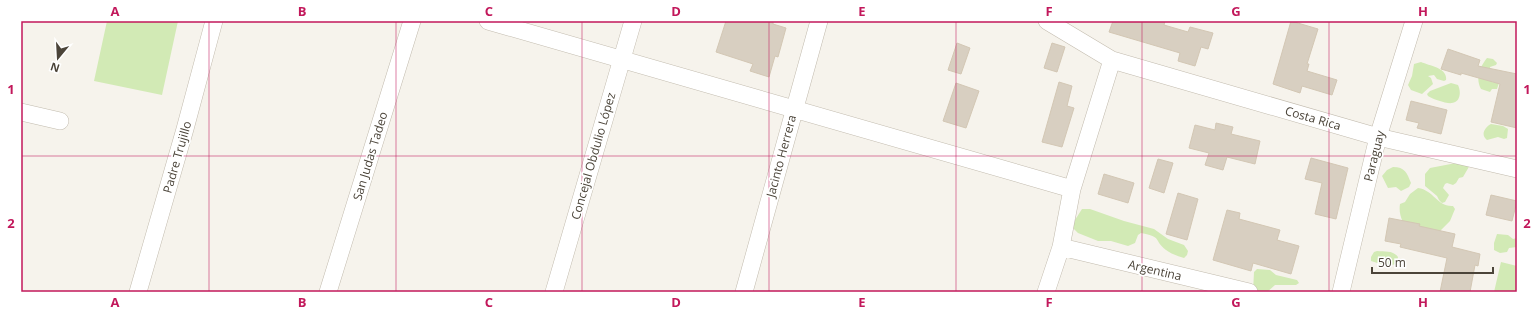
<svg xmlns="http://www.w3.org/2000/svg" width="1538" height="313" viewBox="0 0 1538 313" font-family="'Open Sans',sans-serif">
  <rect width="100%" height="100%" fill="#f6f3ec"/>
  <!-- green -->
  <path fill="#d2eab5" d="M107,21H178L162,95L94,81Z
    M1487,58L1493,59L1497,63L1496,65L1490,67L1492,82L1499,83L1497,89H1492L1490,92L1481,89C1475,78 1480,67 1487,58Z
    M1421,62C1430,66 1448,68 1446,80L1444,81L1437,79L1434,75L1428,76L1431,78L1433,84L1422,94L1411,90L1408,85L1412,76L1414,64Z
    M1451,83L1458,85C1461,91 1461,102 1452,103C1447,104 1432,99 1428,96L1427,94L1430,91Z
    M1491,124L1503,126L1508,129L1507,138L1504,139L1498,137L1487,140C1480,135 1485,127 1491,124Z
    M1456,163L1470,165L1463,177L1459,178L1456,183L1453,185L1447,183L1445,184L1443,188L1449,195L1445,202L1442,203L1439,200L1437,196L1425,186V174L1430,168Z
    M1393,167C1405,167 1407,173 1411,183L1409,187L1401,191L1396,187L1388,188L1382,176L1387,170Z
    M1418,188C1434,190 1437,207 1453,206L1455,209L1450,221L1439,232L1403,222C1400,216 1399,210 1400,204L1405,202L1410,194Z
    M1082,209H1090L1124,221L1154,229L1168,239L1184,245L1188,251L1187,255L1184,258C1178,256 1171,254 1166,250C1153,240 1163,237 1141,233L1138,235L1135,243L1128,246L1111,241H1098L1078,233L1072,227L1073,223Z
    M1497,234L1508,235L1513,239L1517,238V247L1509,248L1507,252L1500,253L1494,250V243Z
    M1377,251C1385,252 1393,250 1398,257L1397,264L1391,265L1390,267L1371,261V257L1374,252Z
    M1501,262L1517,266V292H1494Z
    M1257,269L1270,270L1276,275L1297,280L1299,283L1296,285H1275L1267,292H1253L1254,272Z"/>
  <!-- building -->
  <path fill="#d8cfc1" stroke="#d3c7b4" d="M726,21H773V24L786,28L778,57L775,56L769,77L750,71L753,64L716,52Z
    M1113,21H1165L1164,25L1188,32L1190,27L1213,33L1208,49L1201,47L1195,66L1178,61L1180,53L1109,32Z
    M1291,21L1318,29L1307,64H1309L1307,71L1337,80L1332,95L1302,86L1300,93L1273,84Z
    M957,43L970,48L961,74L948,70Z
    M1052,43L1065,47L1057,72L1044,68Z
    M1448,49L1480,60L1478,66L1517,74V128L1491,122L1500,84L1461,73V75L1441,69Z
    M1059,82L1072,86L1067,106L1074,108L1062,147L1042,142Z
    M956,83L979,91L966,128L943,121Z
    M1411,101L1447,110L1441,134L1417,128L1419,123L1406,120Z
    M1216,123L1233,127L1231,134L1260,141L1255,164L1227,157L1223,170L1205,165L1209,153L1189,148L1195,125L1215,130Z
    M1311,158L1348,168L1336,219L1315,214L1322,183L1305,179Z
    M1158,159L1173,163L1164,193L1149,188Z
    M1104,174L1134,183L1128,203L1098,194Z
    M1178,193L1198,199L1187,240L1166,234Z
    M1491,195L1517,201L1512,221L1486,215Z
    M1227,210L1240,213L1239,219L1280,230L1277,240L1299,246L1291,274L1253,263L1251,271L1213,260Z
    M1389,218L1420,224L1419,226L1455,234L1452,247L1480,254L1478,266L1475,265L1470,292H1440L1447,258L1400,247L1401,244L1385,241Z"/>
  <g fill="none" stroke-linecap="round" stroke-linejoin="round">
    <!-- minor casing -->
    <g stroke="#c2bbae" stroke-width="18">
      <path id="minor" d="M488,21L1072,189
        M1047,21L1112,60L1378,137L1517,169
        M21,112L60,121
        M1061,247L1249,292
        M138,292L185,129L214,21
        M328,292L412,21
        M554,292L633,21
        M744,292L819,21
        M1046,292L1061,247L1072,189L1112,60
        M1341,292L1378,137L1414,21"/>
    </g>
    <!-- minor -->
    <use href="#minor" stroke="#fff" stroke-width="17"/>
  </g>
  <!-- grid -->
  <path fill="none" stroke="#c2185b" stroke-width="1" stroke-opacity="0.55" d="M209,21V292M396,21V292M582,21V292M769,21V292M956,21V292M1142,21V292M1329,21V292M21,156H1517"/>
  <g text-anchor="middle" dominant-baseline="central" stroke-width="3.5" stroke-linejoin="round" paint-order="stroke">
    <!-- street labels -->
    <g font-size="12" fill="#4b4439" stroke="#fff">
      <text transform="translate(1313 118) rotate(16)">Costa Rica</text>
      <text transform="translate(370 156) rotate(-73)">San Judas Tadeo</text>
      <text transform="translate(593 156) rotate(-74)">Concejal Obdulio López</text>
      <text transform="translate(781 156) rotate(-75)">Jacinto Herrera</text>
      <text transform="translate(1374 156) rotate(-76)">Paraguay</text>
      <text transform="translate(177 157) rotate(-74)">Padre Trujillo</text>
      <text transform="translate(1155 270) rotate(13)">Argentina</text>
    </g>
  </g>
  <!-- border -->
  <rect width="1538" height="313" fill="none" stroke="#ffffff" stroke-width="44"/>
  <!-- north arrow -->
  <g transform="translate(58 58) rotate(198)" stroke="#ffffff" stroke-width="3" paint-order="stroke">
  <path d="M0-3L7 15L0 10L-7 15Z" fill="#4b4439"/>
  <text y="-6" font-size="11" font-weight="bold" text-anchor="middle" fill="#4b4439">N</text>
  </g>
  <!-- scale -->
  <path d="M1372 267v6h121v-6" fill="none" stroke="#4b4439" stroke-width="2"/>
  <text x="1378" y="267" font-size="12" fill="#4b4439" stroke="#ffffff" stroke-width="3" paint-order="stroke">50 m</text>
  <rect x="22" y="22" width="1494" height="269" fill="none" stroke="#c2185b" stroke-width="1.5"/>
  <g font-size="13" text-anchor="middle" font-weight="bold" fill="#c2185b">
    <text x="115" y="16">A</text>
    <text x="302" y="16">B</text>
    <text x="489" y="16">C</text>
    <text x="676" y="16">D</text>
    <text x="862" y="16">E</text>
    <text x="1049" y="16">F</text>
    <text x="1236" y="16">G</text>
    <text x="1423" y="16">H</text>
    <text x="11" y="94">1</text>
    <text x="1527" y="94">1</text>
    <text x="11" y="228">2</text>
    <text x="1527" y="228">2</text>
    <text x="115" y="307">A</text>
    <text x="302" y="307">B</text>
    <text x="489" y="307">C</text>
    <text x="676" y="307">D</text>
    <text x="862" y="307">E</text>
    <text x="1049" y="307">F</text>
    <text x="1236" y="307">G</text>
    <text x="1423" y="307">H</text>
  </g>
</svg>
